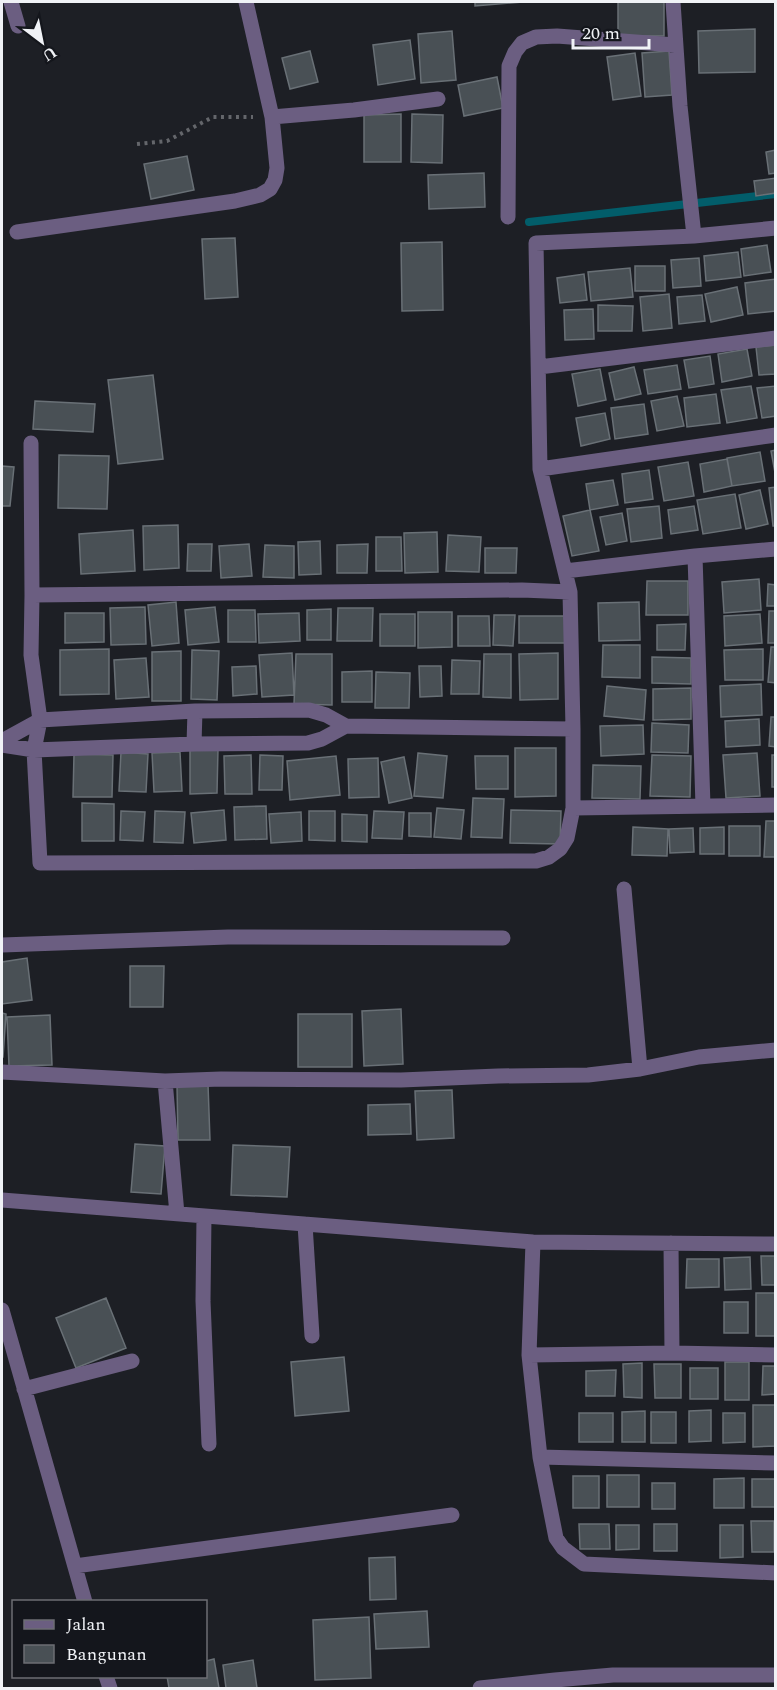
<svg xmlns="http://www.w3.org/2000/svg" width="777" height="1690" viewBox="0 0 777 1690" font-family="Spectral,serif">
  <rect width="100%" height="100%" fill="#1d1f25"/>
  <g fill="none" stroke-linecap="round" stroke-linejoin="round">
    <!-- stream -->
    <path stroke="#025d6a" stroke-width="8" d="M529,222L776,194"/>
  </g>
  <!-- building -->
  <path fill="#495055" stroke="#697076" stroke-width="1.5" d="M475,2H523L475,6Z
    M618,2H664V36H618Z
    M755,29V72L699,73L698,31Z
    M452,31L456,80L421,83L418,34Z
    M410,40L415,79L378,85L373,45Z
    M310,51L318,82L290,89L282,58Z
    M669,51L672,95L645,97L642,53Z
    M635,53L641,96L613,100L607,57Z
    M497,77L503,108L464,116L458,85Z
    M401,114V162H364V115Z
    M412,114L443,115L442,163L411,162Z
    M776,150V173L769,174L766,152Z
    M187,156L194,190L151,199L144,164Z
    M484,173L485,207L429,209L428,175Z
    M776,178V193L756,196L754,181Z
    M235,238L238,297L205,299L202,239Z
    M442,242L443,310L402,311L401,243Z
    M767,245L771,272L744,276L741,249Z
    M738,252L741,277L706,281L704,256Z
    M699,258L701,286L673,288L671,260Z
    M635,266H665V291H635Z
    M630,268L633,297L591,301L588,272Z
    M584,274L587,300L560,303L557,278Z
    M776,279V311L748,314L745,283Z
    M737,287L743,315L711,322L705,294Z
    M669,294L672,328L643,331L640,297Z
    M702,295L705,321L679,324L677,297Z
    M598,305L633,306L632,331H598Z
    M593,309L594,339L565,340L564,310Z
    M776,345V374L759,375L756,347Z
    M747,349L752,376L722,382L718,354Z
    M710,356L714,384L689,388L684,360Z
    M677,365L681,389L648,394L644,370Z
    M634,367L641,394L615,400L609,373Z
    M600,369L606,400L578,406L572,374Z
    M153,375L163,459L118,464L108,380Z
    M751,386L757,418L727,423L721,390Z
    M776,386V416L762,418L757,388Z
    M716,394L720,423L687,427L684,398Z
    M677,396L684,426L657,431L651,401Z
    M35,401L95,404L93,432L33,429Z
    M644,404L648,434L615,439L611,408Z
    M605,413L610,439L581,446L576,418Z
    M776,450V478L771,451Z
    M760,452L765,481L732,486L727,458Z
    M59,455L109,456L107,509L58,508Z
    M727,459L732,486L704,492L700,464Z
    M688,462L694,496L664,501L658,467Z
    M2,466L14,467L10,506H2Z
    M649,470L653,499L625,503L622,474Z
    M613,480L618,505L590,510L586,484Z
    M776,487V526H773L769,488Z
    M760,490L768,524L746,529L739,495Z
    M735,494L741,528L703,534L697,500Z
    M659,506L662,538L631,542L627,509Z
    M694,506L698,530L671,534L668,510Z
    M590,510L599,551L572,556L563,516Z
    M622,513L627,541L606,545L600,517Z
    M178,525L179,568L144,570L143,526Z
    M133,530L135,571L81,574L79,534Z
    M437,532L438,572L405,573L404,533Z
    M448,535L481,537L479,572L446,571Z
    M376,537H401L402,571H376Z
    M320,541L321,574L299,575L298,542Z
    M188,544H212L211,571H187Z
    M249,544L252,576L221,578L219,546Z
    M368,544L367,573H337V545Z
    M265,545L294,546V578L263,577Z
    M485,548H517L516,573H485Z
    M759,579L761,610L724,613L722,582Z
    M647,581H688V615H646Z
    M768,584L776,585V606H767Z
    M176,602L179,643L152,646L148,605Z
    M639,602L640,640L599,641L598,603Z
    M145,607L146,644L111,645L110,608Z
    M215,607L219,642L188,645L185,610Z
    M338,608H373L372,641H337Z
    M331,609V640H307V610Z
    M228,610H255L256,642H228Z
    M769,611H776V643H768Z
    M418,612H452V647L418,648Z
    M65,613H104V642L65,643Z
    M299,613L300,641L259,643L258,614Z
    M380,614H415V646H380Z
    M760,614L762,643L725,646L724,616Z
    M494,615H515L513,646L493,645Z
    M458,616H489L490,646H458Z
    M519,616H566L565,643H519Z
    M686,624L685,650H657V625Z
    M603,645H640V678L602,677Z
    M771,647H776V683L768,682Z
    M109,649V694L60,695V650Z
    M763,649V680H725L724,650Z
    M192,650L219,651L217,700L191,699Z
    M181,651V701H152V652Z
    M292,653L294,695L262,697L259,655Z
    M558,653V699L520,700L519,654Z
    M296,654H332V705L294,704Z
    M484,654H511V698L483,697Z
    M652,657L691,658V684L652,683Z
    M146,658L149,697L116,699L114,660Z
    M452,660L480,661L479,694H451Z
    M256,666L257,694L233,696L232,667Z
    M419,666H441L442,696L420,697Z
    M372,671V702H342V672Z
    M376,672L410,673L409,708H375Z
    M761,684L762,715L721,717L720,686Z
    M607,686L646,690L644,720L604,716Z
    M691,688V719L653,720V689Z
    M771,717H776V747L769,746Z
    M759,719L760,745L726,747L725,721Z
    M652,723L689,725L688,753L651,752Z
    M643,725L644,754L601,756L600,726Z
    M515,748H556V796L515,797Z
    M218,749L217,793L190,794V750Z
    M121,752L148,754L146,792L119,791Z
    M180,752L182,791L154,792L152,753Z
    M418,753L447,756L443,798L414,796Z
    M757,753L760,796L726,798L723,755Z
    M74,754L113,755L112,797H73Z
    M251,755L252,794H225L224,756Z
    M260,755L283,756L282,790H259Z
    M652,755L691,756L690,797L650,796Z
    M772,755H776V787H772Z
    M336,756L340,795L290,800L287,761Z
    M475,756H508V789H476Z
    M404,757L412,798L389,803L381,762Z
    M378,758L379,797L349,798L348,759Z
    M593,765L641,766L640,799L592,798Z
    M473,798L504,799L502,838L471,837Z
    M82,803L114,804V841H82Z
    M266,806L267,839L235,840L234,807Z
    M437,808L464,810L461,839L434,837Z
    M224,810L226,840L194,843L191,813Z
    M511,810L561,811L560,844L510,843Z
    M121,811L145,812L143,841L120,840Z
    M155,811L185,812L183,843L154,842Z
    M309,811H335V841L309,840Z
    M374,811L404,812L402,839L372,838Z
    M301,812L302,841L271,843L269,814Z
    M409,813H431V837L409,836Z
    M342,814L367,815V842L342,841Z
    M766,821H776V857H764Z
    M729,826H760V856H729Z
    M633,827L668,829L667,856L632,855Z
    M724,827V854H700V828Z
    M693,828L694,852L670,853L669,829Z
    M27,958L32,1000L2,1004V962Z
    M130,966H164L163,1007H130Z
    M401,1009L403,1064L364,1066L362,1011Z
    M2,1013L6,1014L3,1057H2Z
    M298,1014H352V1067H298Z
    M50,1015L52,1065L9,1066L7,1017Z
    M208,1084L210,1140H178L177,1085Z
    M452,1090L454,1138L417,1140L415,1091Z
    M410,1104L411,1134L368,1135V1105Z
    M135,1144L165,1146L161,1194L131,1192Z
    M233,1145L290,1147L287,1197L231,1195Z
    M761,1256H776V1285H762Z
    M750,1257L751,1289L725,1290L724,1258Z
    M687,1259H719V1287L686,1288Z
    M756,1293H776V1336H756Z
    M106,1298L126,1348L76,1368L56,1318Z
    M724,1302H748V1333H724Z
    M344,1357L349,1411L295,1416L291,1362Z
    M725,1362H749V1400H725Z
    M642,1363V1398L624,1397L623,1364Z
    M654,1364H681V1398H655Z
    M763,1366H776V1394L762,1395Z
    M690,1368H718V1399H690Z
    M616,1370L615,1396H586V1371Z
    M753,1405H776V1446L753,1447Z
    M711,1410V1441L689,1442V1411Z
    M645,1411V1442H622V1412Z
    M651,1412H676V1443H651Z
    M579,1413H613V1442H579Z
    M723,1413H745V1442L723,1443Z
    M607,1475H639V1507H607Z
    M573,1476H599V1508H573Z
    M744,1478V1508H714V1479Z
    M752,1479H776V1507H752Z
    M652,1483H675V1509H652Z
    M751,1521H774V1552H752Z
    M579,1524H609L610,1549H580Z
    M654,1524H677V1551H654Z
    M616,1525H639V1549L616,1550Z
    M720,1525H743V1557L720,1558Z
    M395,1557L396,1599L370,1600L369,1558Z
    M427,1611L429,1647L376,1649L374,1614Z
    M369,1617L371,1678L315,1680L313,1620Z
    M214,1659L219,1688H169L167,1676H206V1661Z
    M253,1660L257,1688H226L223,1665Z"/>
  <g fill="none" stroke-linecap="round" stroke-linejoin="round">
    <!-- path -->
    <path stroke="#64666b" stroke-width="4" stroke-dasharray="3 4.5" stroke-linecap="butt" d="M137,144L167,141L213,117H253"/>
    <!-- minor -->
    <path stroke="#6b5e81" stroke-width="15" d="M11,2L18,26
      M673,2L680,106L694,236
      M272,117L354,110L438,99
      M508,217L509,66L515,52L522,43L536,37L557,36L675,45
      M17,232L235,201L260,195L270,189L275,180L277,168L272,117L246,2
      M539,367L776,338
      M31,443L32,595
      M540,469L776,435
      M695,556L703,806
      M565,571L695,556L776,549
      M570,592L522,590L32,595L31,655L40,720L34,750L40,863L536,861L549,857L560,849L567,838L573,808V729L570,592L540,469L536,243L694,236L776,228
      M2,741L40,720L195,711L309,710L326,715L346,726L573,729
      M194,744L195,711
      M2,745L34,750L194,744L308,743L322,739L346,726
      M573,808L776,805
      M624,889L640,1069
      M2,945L228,937L503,938
      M2,1072L165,1081L221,1079L401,1080L498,1076L588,1075L640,1069L699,1057L776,1050
      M165,1081L177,1214
      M2,1200L533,1242L776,1244
      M204,1216L203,1301L209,1444
      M305,1224L312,1336
      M533,1242L529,1355L540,1457L556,1538L563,1548L584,1564L776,1573
      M671,1243L672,1353
      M2,1310L85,1602
      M529,1355L672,1353L776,1355
      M24,1389L132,1361
      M540,1457L776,1463
      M75,1566L452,1515
      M106,1676L110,1688
      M480,1688L555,1680L613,1675H776"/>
  </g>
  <!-- border -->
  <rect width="777" height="1690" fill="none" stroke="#f0f2f6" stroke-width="6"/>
  <!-- legend -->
  <rect x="12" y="1600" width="195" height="78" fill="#14161c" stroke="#6c6e73" stroke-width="1.5"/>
  <rect x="24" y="1620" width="30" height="9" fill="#6b5e81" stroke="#6c6e73" stroke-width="1.5"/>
  <text x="66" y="1630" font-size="18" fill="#f0f2f6">Jalan</text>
  <rect x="24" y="1645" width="30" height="18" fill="#495055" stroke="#6c6e73" stroke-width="1.5"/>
  <text x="66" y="1660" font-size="18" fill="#f0f2f6">Bangunan</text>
  <!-- north arrow -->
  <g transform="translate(42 42) rotate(148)" stroke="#14161c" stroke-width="4.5" paint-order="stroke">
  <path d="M0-4.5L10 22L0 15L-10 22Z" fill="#f0f2f6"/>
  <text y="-9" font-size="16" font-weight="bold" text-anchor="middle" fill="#f0f2f6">U</text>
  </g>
  <!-- scale -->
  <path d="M573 39v9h76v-9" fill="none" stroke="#f0f2f6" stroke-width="3"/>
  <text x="582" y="39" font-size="18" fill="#f0f2f6" stroke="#14161c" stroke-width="4.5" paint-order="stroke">20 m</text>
</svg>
